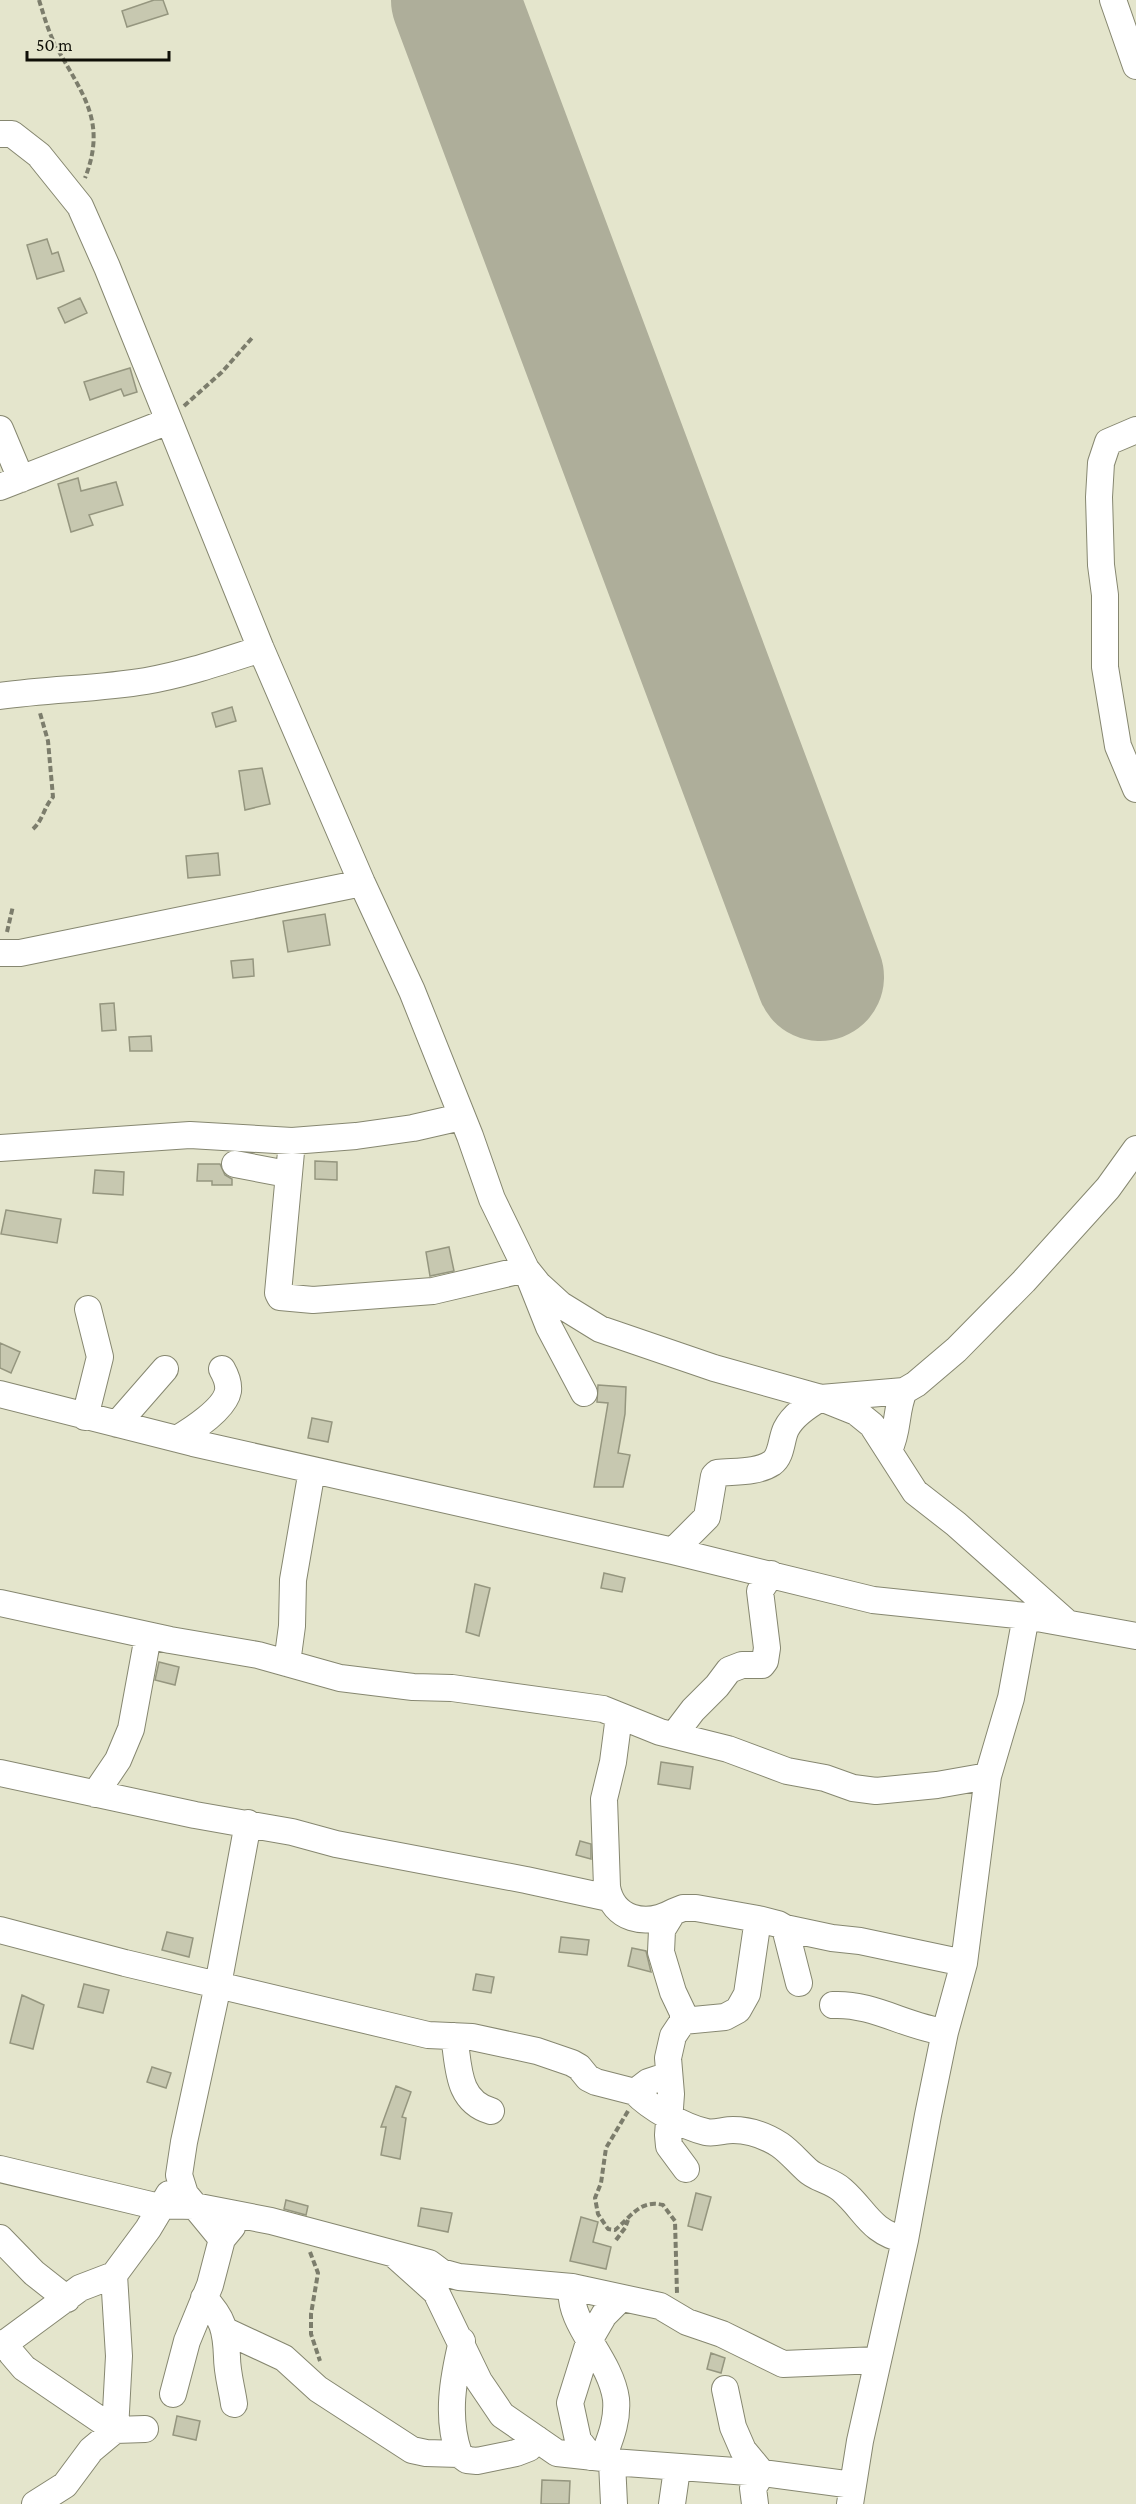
<svg xmlns="http://www.w3.org/2000/svg" width="1136" height="2504" viewBox="0 0 1136 2504" font-family="'Crimson Pro',serif">
  <rect width="100%" height="100%" fill="#e4e5cc"/>
  <g fill="none" stroke-linecap="round" stroke-linejoin="round">
    <!-- runway -->
    <path stroke="#aeae9a" stroke-width="128" d="M455,0L820,977"/>
  </g>
  <!-- building -->
  <path fill="#c7c8b0" stroke="#95967f" stroke-width="1.5" d="M154,0H163L168,14L127,27L122,11Z
    M47,239L52,254L58,252L64,271L37,279L27,245Z
    M80,298L87,313L65,323L58,308Z
    M130,368L137,392L124,396L121,389L90,400L84,382Z
    M78,478L81,491L116,482L123,505L89,515L93,525L71,532L58,484Z
    M232,707L236,721L216,727L212,713Z
    M262,768L270,804L245,810L239,771Z
    M218,853L220,875L188,878L186,856Z
    M325,914L330,945L288,952L283,921Z
    M253,959L254,976L233,978L231,961Z
    M114,1003L116,1030L102,1031L100,1004Z
    M151,1036L152,1051H130L129,1037Z
    M315,1161L337,1162V1180L315,1179Z
    M198,1164H220L225,1175L232,1179V1185H212V1181H197Z
    M95,1170L124,1172L123,1195L93,1193Z
    M6,1210L61,1219L57,1243L1,1234Z
    M449,1247L454,1271L430,1276L426,1252Z
    M0,1343L20,1352L11,1373L0,1368Z
    M598,1385L626,1387L625,1414L618,1453L630,1455L623,1487H594L608,1403L597,1402Z
    M312,1418L332,1422L328,1442L308,1438Z
    M604,1573L625,1578L622,1592L601,1588Z
    M475,1584L490,1588L479,1636L466,1632Z
    M159,1662L179,1667L175,1685L155,1680Z
    M661,1762L693,1767L690,1789L658,1784Z
    M580,1841L591,1844V1859L576,1855Z
    M167,1932L193,1938L189,1957L162,1950Z
    M561,1937L589,1940L587,1955L559,1952Z
    M632,1948L646,1951L651,1972L628,1966Z
    M476,1974L494,1977L491,1993L473,1990Z
    M84,1984L109,1990L103,2013L78,2007Z
    M22,1995L44,2005L33,2049L10,2043Z
    M152,2067L171,2073L166,2088L147,2082Z
    M396,2086L411,2092L402,2117L406,2118L400,2159L381,2155L386,2127H381Z
    M696,2193L711,2197L702,2230L688,2226Z
    M286,2200L308,2206L306,2215L284,2209Z
    M421,2208L452,2213L448,2232L418,2226Z
    M581,2217L598,2222L593,2242L611,2247L606,2269L570,2261Z
    M711,2353L725,2358L721,2373L707,2369Z
    M177,2416L200,2421L196,2440L173,2435Z
    M542,2480L570,2481L569,2504H541Z"/>
  <g fill="none" stroke-linecap="round" stroke-linejoin="round">
    <!-- minor casing -->
    <g stroke="#868770" stroke-width="28">
      <path id="minor" d="M1113,0L1136,66
        M0,134H12L39,155L80,206L107,267L261,649L362,883L412,991L470,1136L492,1199L526,1269L538,1284L561,1305L600,1329L714,1368L821,1398L856,1412L872,1425L915,1492L956,1524L1065,1621
        M0,429L21,479
        M1136,430L1108,442L1101,463L1099,497L1101,565L1105,595V667L1118,746L1136,789
        M0,487L169,421
        M0,696C49,689 98,689 146,681C186,674 223,661 261,649
        M0,953H20L362,883
        M292,1141L278,1293L280,1297L313,1300L433,1291L526,1269L549,1327L584,1393
        M0,1148L190,1135L292,1141L356,1136L413,1128L461,1117
        M235,1164L287,1174
        M0,1394L193,1443L673,1551L873,1600L1026,1616L1136,1636
        M85,1417L100,1357L88,1309
        M117,1424L165,1369
        M177,1439C192,1430 225,1409 228,1391C229,1383 226,1376 222,1369
        M889,1450C899,1430 895,1411 904,1391
        M673,1551L707,1517L714,1476L717,1473C735,1471 757,1473 772,1463C782,1456 781,1439 786,1429C793,1415 807,1406 821,1398L904,1391L916,1384L956,1350L1024,1281L1108,1188L1136,1149
        M0,1603L170,1640L258,1655L340,1678L413,1687L452,1688L603,1709L660,1732L728,1749L787,1771L825,1778L853,1788L876,1791L937,1785L988,1776
        M287,1663L292,1626L293,1580L312,1470
        M619,1716L613,1762L604,1799L607,1887C613,1920 646,1927 673,1912L662,1930L661,1952L673,1992L683,2013V2021L673,2036L668,2058L671,2094L668,2135L669,2146L686,2169
        M674,1735L693,1710L717,1686L729,1670L742,1665H762L765,1661L767,1648L760,1591L771,1574
        M0,1773L195,1815L292,1832L336,1844L526,1880L609,1898
        M95,1794L118,1760L131,1729L148,1636
        M673,1912L683,1908H696L758,1919L778,1924L785,1928L832,1938L860,1941L964,1963
        M785,1928L799,1983
        M0,1930L125,1963L428,2035L472,2037L537,2051L572,2063L579,2067L588,2078L596,2082L635,2092L648,2082L669,2075
        M833,2005C872,2003 907,2027 945,2032
        M683,2021L725,2017L738,2010L747,1994L758,1919
        M454,2036C459,2065 456,2101 491,2111
        M635,2092C650,2108 684,2127 706,2132C714,2134 724,2130 733,2130C750,2130 766,2136 780,2145C790,2152 798,2162 807,2170C816,2179 831,2180 842,2190C867,2212 869,2231 905,2240
        M0,2169L151,2205L194,2206L271,2221L429,2263L441,2272L459,2277L572,2287L660,2306L687,2322L722,2334L783,2364L878,2360
        M0,2238L34,2273L67,2299
        M222,2239L185,2194L179,2175L184,2142L218,1985L248,1823
        M397,2257L436,2292L479,2381L502,2415L557,2453L603,2458L612,2462L614,2504
        M114,2275L119,2356L115,2430L145,2429
        M572,2287C567,2324 610,2357 616,2399C618,2421 610,2439 603,2458
        M204,2298C223,2318 226,2330 227,2357C227,2373 232,2389 234,2404
        M226,2331L284,2358L318,2389L412,2450L426,2453L459,2454L467,2460L477,2461L516,2453L529,2448L537,2439
        M6,2342L12,2354L24,2368L115,2430L91,2450L65,2485L35,2504
        M0,2347L80,2288L114,2275L148,2229L169,2194
        M725,2389L733,2427L743,2450L762,2473L753,2488L755,2504
        M173,2394L187,2341L210,2285L222,2239L232,2227
        M459,2454C446,2417 453,2379 462,2341
        M591,2457L578,2440L570,2403L590,2339L604,2315L620,2299
        M612,2462L762,2473L853,2485
        M672,2504L676,2476L681,2469
        M850,2504L860,2441L905,2240L928,2115L945,2032L964,1963L988,1776L1011,1698L1026,1616"/>
    </g>
    <!-- path -->
    <path stroke="#7c7d6c" stroke-width="4" stroke-dasharray="6 3" stroke-linecap="butt" d="M39,0C44,16 49,34 57,48C83,95 107,122 85,178
      M184,406L222,372L252,338
      M33,829C43,820 44,807 53,797L48,741L40,713
      M7,932L13,906
      M628,2111L606,2148L601,2183L595,2198L598,2214L608,2229L615,2230C631,2217 640,2199 663,2205L675,2221L677,2293
      M616,2240L625,2228L628,2220
      M310,2252L318,2273L311,2314V2334L320,2361"/>
    <!-- minor -->
    <use href="#minor" stroke="#fff" stroke-width="26"/>
  </g>
  <!-- scale -->
  <path d="M27 51v9h142v-9" fill="none" stroke="#0f0f07" stroke-width="3"/>
  <text x="36" y="51" font-size="18" fill="#0f0f07" stroke="#e4e5cc" stroke-width="4.5" paint-order="stroke">50 m</text>
</svg>
